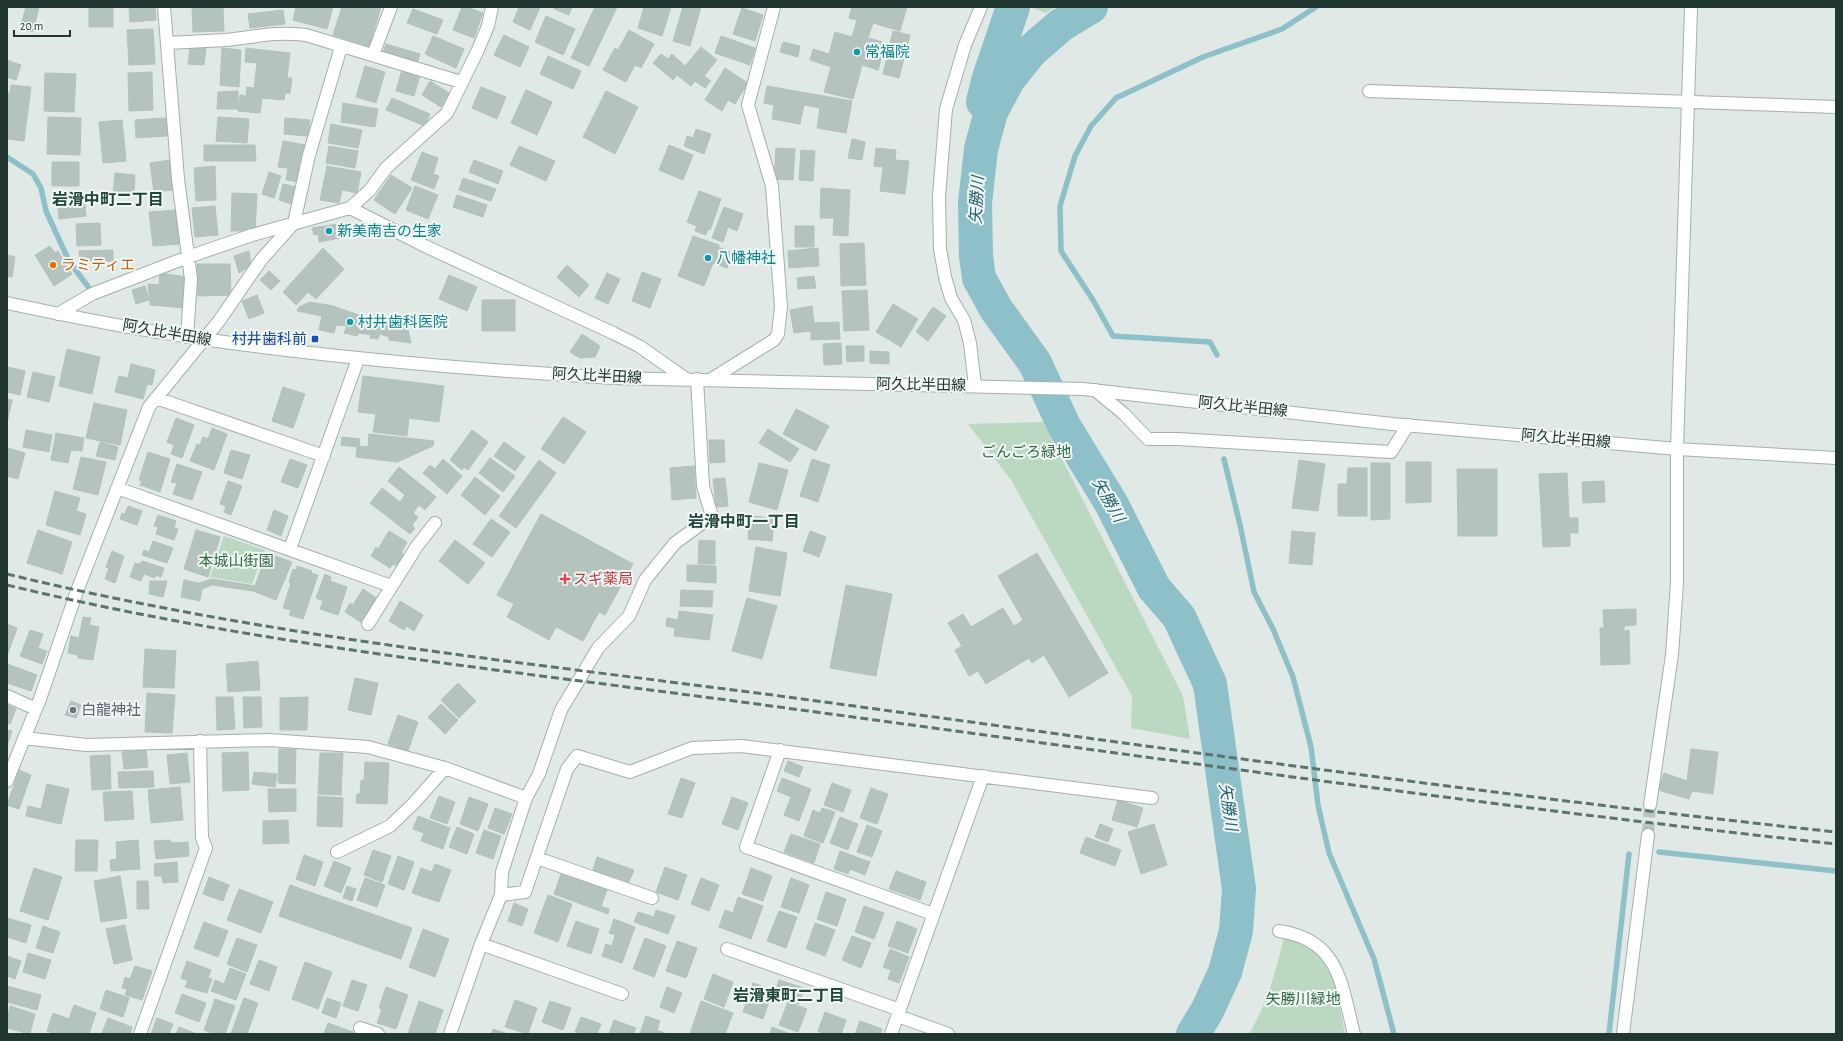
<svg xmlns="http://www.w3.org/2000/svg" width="1843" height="1041" viewBox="0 0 1843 1041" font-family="'Alegreya Sans','Noto Sans JP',sans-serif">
  <rect width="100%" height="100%" fill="#e0e9e5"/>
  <!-- park -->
  <path fill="#bbd8c2" d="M1030,7H1056L1046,13Z
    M1043,422L1183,696L1190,739L1131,728L1132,696L1011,480L968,424Z
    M224,536L265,550L252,584L210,577Z
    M1284,937C1338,947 1336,990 1345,1034H1249C1267,1004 1276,971 1284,937Z"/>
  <!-- water -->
  <path fill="#8dc0c9" d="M1238,931L1228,1004L1210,1034H1180Z"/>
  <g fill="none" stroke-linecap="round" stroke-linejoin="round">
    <!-- stream -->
    <path stroke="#8dc0c9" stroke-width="5.5" d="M7,157L33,174L41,188L46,211L69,261L89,288
      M1217,355L1210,342L1113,336L1093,300L1061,251L1060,206L1075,156L1091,126L1116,98L1203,57L1282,29L1316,7
      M1224,459L1240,525L1254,592L1273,629L1293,677L1311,747L1318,805L1329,853L1374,959L1394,1034
      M1659,852L1836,871
      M1609,1034L1629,854"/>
    <!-- river -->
    <path stroke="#8dc0c9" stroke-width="34" d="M1091,7L1061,25L1032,50L1008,80L991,112L981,149L975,203L976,256L979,278L996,309L1035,363L1064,426L1111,503L1154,588L1179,617L1210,684L1239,889L1236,931L1225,972L1207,1011L1193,1034
      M983,102L988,81L1013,7"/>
  </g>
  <!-- building -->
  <path fill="#b5c3be" stroke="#b3c2bb" d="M26,7H39L33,32L20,29Z
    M89,7H113V27H89Z
    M129,7H155L156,20L130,22Z
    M192,7H223L224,31L193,32Z
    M296,7H333L327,29L293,20Z
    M342,7H381L369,46L333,35Z
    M462,7H467L483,13L474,38L453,30Z
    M519,7H540L530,30L513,22Z
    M555,7H572L569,15L554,9Z
    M595,7H617L589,66L571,58Z
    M644,7H671L662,36L638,28Z
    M683,7H701L690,46L673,41Z
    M852,7H907L900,31L873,23L868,38L886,43L878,70L862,65L853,99L824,92L831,67L810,60L813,49L829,54L835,32L852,37L857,20L849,18Z
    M742,8L763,15L755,41L733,34Z
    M413,9L443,20L437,34L407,23Z
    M283,10L285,24L250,28L248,14Z
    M546,16L575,29L563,55L535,42Z
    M153,29L155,64L129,65L127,30Z
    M629,30L654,44L641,68L635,65L626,82L603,70L615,48L618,50Z
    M893,31L910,35L899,78L883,74Z
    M504,35L529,47L520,67L494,55Z
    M433,36L464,49L456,68L425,54Z
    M721,36L755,48L750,65L715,53Z
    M783,42L800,46L798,57L780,52Z
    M386,44L420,54L417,64L383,53Z
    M190,46L206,48L204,65L188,64Z
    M701,47L717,60L704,76L711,81L705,88L695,81L691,86L677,75L673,80L653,63L661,54L668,59L672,54L685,66Z
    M222,48L241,50L239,87L220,85Z
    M246,48L290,53L287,78H292L290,93H285L284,100L262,98L260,113L238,111L240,95L246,96L247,87L254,88L257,63L245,62Z
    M548,56L581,71L573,89L540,74Z
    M7,60L21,65L16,80L7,77Z
    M365,66L385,72L376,103L356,97Z
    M725,68L748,83L735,104L728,100L722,111L705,100Z
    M402,70L420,75L414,96L396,91Z
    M152,72L153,110L129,111L128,73Z
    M45,73L76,74L74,112L44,111Z
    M430,81L449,93L441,107L422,95Z
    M11,85L31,87L24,141L7,139V93H10Z
    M767,86L852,101L846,133L817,128L820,108L804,105L800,124L772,119L774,105L764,103Z
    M481,87L506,97L497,119L472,108Z
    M526,90L552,102L537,135L511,123Z
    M238,91V109H217L218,92Z
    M606,91L638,107L615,154L583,137Z
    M392,98L430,114L425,126L386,110Z
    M343,103L378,109L375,127L341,122Z
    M48,117L81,118L80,155L47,154Z
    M218,117L249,119L247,143L216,141Z
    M166,118L167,136L136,138L135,120Z
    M285,118L310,120L308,136L284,134Z
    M122,120L126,161L103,163L99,122Z
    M331,124L362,130L358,148L328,143Z
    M696,129L711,134L704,154L684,146L687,136L693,138Z
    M852,139L865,142L862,160L848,158Z
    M283,141L306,145L299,182L286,180L288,168L278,167Z
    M204,145H255L256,161H204Z
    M669,145L693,155L683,180L659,170Z
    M329,146L358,151L355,168L326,163Z
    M519,146L555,161L546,181L510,165Z
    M776,148L795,149L793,180L774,179Z
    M876,148L896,150L895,160L909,161L905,194L880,191L883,167L874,166Z
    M801,150L815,151L813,181L799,180Z
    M422,152L438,158L433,174L439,176L434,189L411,180Z
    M170,160L173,190L154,192L150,163Z
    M474,160L503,171L498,184L469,172Z
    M52,162H79V186H52Z
    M215,166L216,200L196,201L194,168Z
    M327,166L361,172L357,193L342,190L339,203L320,200Z
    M269,172L281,176L274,198L262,194Z
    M115,173L135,175L134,196L113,195Z
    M391,175L412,188L395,214L374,200Z
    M463,178L496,189L491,201L459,190Z
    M283,184L296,187L291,204L279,200Z
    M415,186L438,195L428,219L406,210Z
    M821,188L850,190L848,236L833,235L834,218H820Z
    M699,191L721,199L710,230L708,229L706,235L695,231L697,226L687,222Z
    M232,193L257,194L255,231H231Z
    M84,195L86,216L59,219L57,197Z
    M457,195L487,205L483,217L453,207Z
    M215,206L218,235L195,237L192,208Z
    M724,207L743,214L737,231L728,227L723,242L712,238Z
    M176,210L179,244L153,246L149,212Z
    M100,223L101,245L77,246L76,224Z
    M344,223L346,237L319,242L318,234L314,235L312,228Z
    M795,226H814V247H795Z
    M693,236L719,245L718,247L733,253L727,268L713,263L704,286L678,276Z
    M864,243L866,285L841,286L840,244Z
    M50,246L55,253L58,251L72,274L54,286L35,255Z
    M323,248L344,269L316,299L308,292L296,305L283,292Z
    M818,248L819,266L789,268L788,251Z
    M113,250V261L80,262L79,251Z
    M249,251L251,265L239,273L234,256Z
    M7,255L15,257L12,277L7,276Z
    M197,264H230L231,295L198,296Z
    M567,265L589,285L579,297L557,277Z
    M269,271L280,281L271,290L260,280Z
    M642,272L661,279L650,308L632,301Z
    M160,273L186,277V308L150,305L148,284L159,285Z
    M607,273L620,279L608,304L595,298Z
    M449,275L477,287L467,311L439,299Z
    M814,276L816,288L798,289L797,278Z
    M145,286L149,300L136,304L132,290Z
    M867,290L869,330L844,331L842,291Z
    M257,295L264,313L249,319L242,301Z
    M482,300H515V331H482Z
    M310,302L333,306L385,324L406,321L411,343L389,340V337L380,334L378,339L370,338L371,335L359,333L357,336L344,333L347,326L336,325L334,333L319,330L322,316L297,311L299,307Z
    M893,304L918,319L901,347L876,332Z
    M812,306L814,323L839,322L840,339L811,340V331L794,333L790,310Z
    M933,307L946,316L928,341L916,332Z
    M582,334L600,346L595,357L580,358L570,352Z
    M841,343L842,364L824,365L823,344Z
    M846,346H864V361L847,362Z
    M67,349L100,357L92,394L59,386Z
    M870,351L889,352V364L870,363Z
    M131,364L155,370L152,385L147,384L143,399L115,392L119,376L128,378Z
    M7,367L25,371L20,395L7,392Z
    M33,372L55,377L49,402L27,397Z
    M363,376L444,386L439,422L409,418L407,436L373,432L376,414L358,412Z
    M283,387L305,394L293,428L272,421Z
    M7,399L12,400L7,423Z
    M94,403L127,410L120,445L86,438Z
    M796,409L829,426L816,451L783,434Z
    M563,417L586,432L564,464L541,449Z
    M176,418L194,425L182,458L171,454L174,445L167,442Z
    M212,428L227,434L214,470L190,461L197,444L200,445L203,437L208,439Z
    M768,429L799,449L790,462L759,443Z
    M26,430L52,435L49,452L23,447Z
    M472,430L488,442L468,470L464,467L462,470L450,460Z
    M56,433L84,438L82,451L71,450L68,463L51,460Z
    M369,434L434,441L433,446L397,462L356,457L357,447L341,445L342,437L360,439L359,446L368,447Z
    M709,440H724L725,462L710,463Z
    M100,442L118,447L115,460L96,456Z
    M504,442L525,457L515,471L494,456Z
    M7,448L25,453L18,479L7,476Z
    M231,450L250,455L242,479L224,473Z
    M148,452L170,459L160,492L140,485L142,481L139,480Z
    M81,457L106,462L98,495L73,489Z
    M490,458L515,476L503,492L479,473Z
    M290,459L307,465L298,488L281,482Z
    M443,459L462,476L447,494L423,473L430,465L435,469Z
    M812,459L830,465L818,502L800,496Z
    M539,460L556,473L516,528L499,516Z
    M1299,460L1325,464L1318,511L1292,508Z
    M1406,462H1431V502L1406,503Z
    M759,463L788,470L777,510L749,502Z
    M1371,463H1390V519L1371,520Z
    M177,464L202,472L192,500L173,494L177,483L171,482Z
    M694,466L696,498L672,500L670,468Z
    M399,467L436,497L425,510L419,505L413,513L418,517L412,525L415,528L410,534L370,503L382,488L400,502L405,495L388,481Z
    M1348,468H1367V516H1338V484H1347Z
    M1457,469H1497V536H1458Z
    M1567,473L1569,518H1578V533H1570V546L1543,547L1539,474Z
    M475,477L500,496L485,515L461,495Z
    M725,478L728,506L716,507L713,479Z
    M228,481L242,486L231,515L224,512L226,506L220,504Z
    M1604,481L1605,502L1583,503L1582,482Z
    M55,491L80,498L76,511L86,514L80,535L46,525Z
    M128,506L142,511L137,525L120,519L122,513L125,514Z
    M274,510L288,516L281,536L267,530Z
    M541,514L633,564L605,615L599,612L583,641L556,627L549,640L507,617L514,604L497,595Z
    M158,515L176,521L174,528L178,529L174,540L156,534L158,527L154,526Z
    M750,516L774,518L772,541L748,539Z
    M491,519L510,532L492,557L473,544Z
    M38,530L72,542L62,574L27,563Z
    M196,530L220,537L208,577L184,569Z
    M389,531L407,542L401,553L405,555L398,566L393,564L390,568L371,556L376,547L378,549Z
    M810,531L826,537L819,557L803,551Z
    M1292,531L1315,533L1312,565L1289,563Z
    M455,540L485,563L468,584L439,561Z
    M699,540L715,541V564H698Z
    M153,541L173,548L167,563L142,555L144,550L149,552Z
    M756,547L787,553L780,596L749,591Z
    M112,551L124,556L115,583L105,579L109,568L106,567Z
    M267,553L292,562L276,600L253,591L212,585L202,589L200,601L181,597L184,580L199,583L212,579L255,586Z
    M1037,553L1108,673L1069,697L1044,655L1032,663L1029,658L986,684L978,671L969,676L955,650L962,646L948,623L963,614L971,627L1003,608L1014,626L1023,620L998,576Z
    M142,561L164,568L161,577L155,575V578L144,574L141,581L130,577L135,563L140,564Z
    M687,565L716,566V583L687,581Z
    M297,566L312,571L311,573L318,575L303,619L289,615L291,610L283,608L291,583L289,582L293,569L296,570Z
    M325,574L331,577L330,581L347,587L338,615L320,609L323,601L316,598Z
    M150,581H167L163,597L149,594Z
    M846,585L892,594L876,676L830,668Z
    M363,589L378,599L362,623L345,612L350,603L353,605Z
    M681,590L713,591L712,607L680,606Z
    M747,598L777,606L762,659L732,651Z
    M400,601L423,615L414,631L406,626L404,630L389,621Z
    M1636,609V625L1624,626V631L1629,630L1630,664L1601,665L1600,628H1604L1603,610Z
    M679,611L713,615L709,640L674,636L675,628L666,626L667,618L678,620Z
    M83,617L91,618L89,625L99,627L93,660L78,658V655L68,653L71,636L79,638Z
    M7,624L17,628L7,656Z
    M30,630L43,634L38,648L47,651L42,664L20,656Z
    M145,649L176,651L174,688L143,687Z
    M258,661L260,690L228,692L226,664Z
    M7,664L37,675L31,691L7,683Z
    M355,678L378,683L371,715L348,710Z
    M458,683L476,701L459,718L441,700Z
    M147,693L175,695L172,733L145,732Z
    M216,697H233L235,729L217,730Z
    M243,697H261L262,727L244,728Z
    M308,697L307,730H280V698Z
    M71,701L81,705L76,718L65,715Z
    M441,704L458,720L445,734L428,717Z
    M7,705L16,709L10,724L7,723Z
    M398,715L418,722L408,751L388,744Z
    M7,730L12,731L7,746Z
    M279,749H296L295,784L278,783Z
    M1691,749L1718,752L1713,794L1692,791L1689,799L1658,790L1664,773L1687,781Z
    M146,750L148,767L124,769L122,752Z
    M248,752L249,790L223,791L222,753Z
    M187,753L190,782L170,784L167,755Z
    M320,753H343L341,795L318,794Z
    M110,755L111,789L92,790L90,756Z
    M788,761L803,767L799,777L784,771Z
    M365,762L389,763L387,804L356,803L357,794H360L361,780H364Z
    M19,770L31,775L19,809L7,805Z
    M153,771L154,787L119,788L118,772Z
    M254,772L277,774L275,787L252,784Z
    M681,778L695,783L682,818L668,814Z
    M782,778L811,789L799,821L784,815L791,797L777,791Z
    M832,783L851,790L843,812L824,805Z
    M47,784L69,789L61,824L26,816L28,806L41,809Z
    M180,787L183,820L151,823L148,790Z
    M871,788L888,794L877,824L860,818Z
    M268,789H296V811L269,812Z
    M132,791L134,819L105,821L103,792Z
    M318,796L343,798L342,827L317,826Z
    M439,796L455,802L447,824L430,818Z
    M469,797L488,804L478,831L460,824Z
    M732,797L748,803L738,830L722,824Z
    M1118,800L1143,808L1137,827L1112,820Z
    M495,808L512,814L504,834L488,828Z
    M822,808L835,812L823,843L804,836L813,810L820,813Z
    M418,816L450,828L443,849L421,841L424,833L413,829Z
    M840,817L858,824L848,850L830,843Z
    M288,820L289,843L263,844V821Z
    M1100,824L1113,829L1108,842L1095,837Z
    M1154,824L1167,865L1141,874L1128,832Z
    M867,825L882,831L872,857L857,852Z
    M457,827L474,834L467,854L449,847Z
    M484,830L501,836L493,859L476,853Z
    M791,834L820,844L814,863L784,852Z
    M1086,837L1121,850L1115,866L1080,853Z
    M76,840H98L97,871H75Z
    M138,840L140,869L111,871L110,860L117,859L116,842Z
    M170,840L171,843L188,842L189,856L156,859L154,841Z
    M373,850L391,856L382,882L364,875Z
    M840,851L870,862L865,875L850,869L848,874L834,869Z
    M304,855L323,862L315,886L296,879Z
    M398,856L414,862L404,890L388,884Z
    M597,857L634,870L629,882L593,870Z
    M334,861L351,868L341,893L324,886Z
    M177,862L178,882L163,883L162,876H155L154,864Z
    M435,864L451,870L439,902L412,893L421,868L432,872Z
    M665,867L687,875L678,900L656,892Z
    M34,868L62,877L48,920L20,911Z
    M751,868L772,876L763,901L742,894Z
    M896,871L926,882L920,900L889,889Z
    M561,874L607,890L601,906L609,909L608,914L554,894Z
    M120,876L127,918L101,922L94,881Z
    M209,877L229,885L223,901L203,894Z
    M365,878L385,885L377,907L357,900Z
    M701,878L719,885L709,911L691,904Z
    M791,878L809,885L799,913L781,907Z
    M137,881H148L149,909H137Z
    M290,885L412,928L401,959L279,916Z
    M347,886L356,889L352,901L343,898Z
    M239,889L273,902L261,933L227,920Z
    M826,892L846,899L837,926L817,919Z
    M548,895L572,904L558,942L534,933Z
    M738,897L763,906L751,939L719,927L725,910L733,913Z
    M514,903L528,909L522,926L508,921Z
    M864,906L884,913L874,939L855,932Z
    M656,910L675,916L668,934L634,922L638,912L654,917Z
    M779,911L797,917L786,948L767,941Z
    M7,918L31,925L26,943L7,937Z
    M614,919L635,927L622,963L602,956L606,944L612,946L615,935L609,933Z
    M576,921L599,929L591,954L567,946Z
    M897,921L917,929L908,953L888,946Z
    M204,922L228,931L218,957L194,948Z
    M815,923L835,930L825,956L806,949Z
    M125,925L132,960L114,964L106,929Z
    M43,926L60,932L53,953L36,948Z
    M423,929L449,939L435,977L409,967Z
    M852,936L871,943L861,968L842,960Z
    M237,938L257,945L247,972L227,964Z
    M645,938L666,946L654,977L633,969Z
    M677,941L697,948L686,978L666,971Z
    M890,949L909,957L899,983L888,979L891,970L883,967Z
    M28,953L51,960L45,979L23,972Z
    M7,956L21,961L15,979L7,976Z
    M259,960L277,967L269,991L250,984Z
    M187,961L211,970L208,978L212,979L207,993L185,987L188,981L181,978Z
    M305,962L332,972L318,1009L292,999Z
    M135,966L152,971L142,1000L125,995L127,989L122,988L125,977L130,979Z
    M230,968L246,974L236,1000L211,991L215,980L224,984Z
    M713,974L733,982L724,1007L704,999Z
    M352,980L367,985L358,1011L343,1006Z
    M779,980L804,988L799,1004L774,996Z
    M753,983L773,990L763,1019L743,1012Z
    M7,986L41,995L37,1010L7,1002Z
    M386,987L408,995L396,1029L377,1023L382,1009L379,1008Z
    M667,987L682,993L674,1013L660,1007Z
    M106,990L129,998L123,1017L100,1009Z
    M182,994L206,1003L199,1022L175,1013Z
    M244,998L258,1003L247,1034H231Z
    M327,998L341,1003L336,1018L322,1013Z
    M215,999L235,1006L225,1034H214L204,1030Z
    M515,1000L537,1008L528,1034L505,1027Z
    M419,1001L443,1010L435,1034H408Z
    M550,1001L571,1008L563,1030L542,1022Z
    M701,1001L733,1013L725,1034H690Z
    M788,1002L807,1009L798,1032L779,1025Z
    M74,1005L96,1013L89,1034H54L47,1031L53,1013L69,1019Z
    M10,1006L35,1014L30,1034L7,1028V1019Z
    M825,1012L846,1020L841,1034H825L818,1031Z
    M646,1016L660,1021L657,1030L667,1034H640Z
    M581,1017L601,1024L597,1034L575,1032Z
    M108,1018L132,1027L130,1034L102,1033Z
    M157,1018L173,1024L169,1034H151Z
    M614,1020L636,1028L633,1034H609Z
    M860,1021L882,1029L880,1034H855Z
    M328,1023L353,1032V1034H324Z
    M179,1027L197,1034H176Z
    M772,1027L790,1034H770Z
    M493,1029L508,1034H491Z"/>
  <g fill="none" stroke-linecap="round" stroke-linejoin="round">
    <!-- street-tunnel -->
    <path stroke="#bac5c1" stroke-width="12" stroke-dasharray="12 6" stroke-linecap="butt" d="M1648,835L1650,805"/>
    <!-- street casing -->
    <g stroke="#a3b0ab" stroke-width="14">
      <path id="street" d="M164,7L178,179L191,279L187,337
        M167,43C186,42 206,41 226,40C256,37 274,31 306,35L461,82
        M373,55L391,7
        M1369,91L1836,107
        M350,208L425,246L613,333L639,346L686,379
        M58,314L92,294L188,257L252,235L350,208L370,190L386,168L447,113L477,52L488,26L492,7
        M710,380L774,340L778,334L781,307L772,186L748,105L774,7
        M975,386L970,343L964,320L951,298L945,277L940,249L939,196L946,109L965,45L981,7
        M1095,390L1124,414L1148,439H1177L1391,452L1408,425
        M156,398L324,456
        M117,488L391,586
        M290,549L358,359
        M368,624L417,546L435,523
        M7,696L36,709
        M24,738L86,745L269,740L368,747L445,768L526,798
        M780,750L746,847L933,914
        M7,781L40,699L77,591L149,407L219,321L261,260L294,223L309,155L341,47
        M1650,805L1672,655L1677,582V449
        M337,852L390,826L414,803L445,768
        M537,858L652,898
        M501,895L525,892L567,769L577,756L630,772L692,748L741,746L1152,798
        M1279,931C1340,940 1341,984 1354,1034
        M481,944L622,994
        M727,949L900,1010
        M898,1016L948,1034
        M360,1028L378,1034
        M140,1034L206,848L202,838L200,741
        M450,1034L481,944L501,895L502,872L526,798L539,774L561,710L598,648L629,616L645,580L675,543L712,516L703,486L697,379
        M891,1034L983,776
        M1623,1034L1648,835"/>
    </g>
    <!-- secondary casing -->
    <g stroke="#a0b3ac" stroke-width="14">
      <path id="secondary" d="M7,303C72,317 138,330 203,339C339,359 476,370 613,378L1083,389L1392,424L1677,449L1836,458
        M1677,449L1691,7"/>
    </g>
    <!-- street -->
    <use href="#street" stroke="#fff" stroke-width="12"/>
    <!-- secondary -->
    <use href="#secondary" stroke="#fff" stroke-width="12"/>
    <!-- rail -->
    <path stroke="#5d736d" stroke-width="3" stroke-dasharray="8 4" stroke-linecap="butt" d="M7,574C265,637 532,663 795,698C1142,745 1488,795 1836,832
      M7,585C263,647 526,672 786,708C1136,755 1485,806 1836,844"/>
  </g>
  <!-- markers -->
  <g fill="#0f9aa8" stroke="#f0f6f3" stroke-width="1.5">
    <circle cx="857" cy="52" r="4"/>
    <circle cx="329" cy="231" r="4"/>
    <circle cx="708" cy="258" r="4"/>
    <circle cx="350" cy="322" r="4"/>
  </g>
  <circle fill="#e8710a" stroke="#f0f6f3" stroke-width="1.5" cx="53" cy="265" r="4"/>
  <rect fill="#1a4fb4" stroke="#f0f6f3" stroke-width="1.5" x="311" y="335" width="8" height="8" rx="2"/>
  <path fill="#e0444e" stroke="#f0f6f3" stroke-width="1.5" d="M563 573h4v4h4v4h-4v4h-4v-4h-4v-4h4z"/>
  <circle fill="#6b7280" stroke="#f0f6f3" stroke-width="1.5" cx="73" cy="710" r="4"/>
  <g text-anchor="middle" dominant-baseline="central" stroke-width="4" stroke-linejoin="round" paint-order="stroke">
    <!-- culture labels -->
    <g font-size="15" fill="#0d838f" stroke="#f0f6f3" text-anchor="start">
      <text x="865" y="52">常福院</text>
      <text x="337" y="231">新美南吉の生家</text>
      <text x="716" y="258">八幡神社</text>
      <text x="358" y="322">村井歯科医院</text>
    </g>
    <!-- food labels -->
    <g font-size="15" fill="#c56008" stroke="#f0f6f3" text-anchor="start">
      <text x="61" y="265">ラミティエ</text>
    </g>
    <!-- street labels -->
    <g font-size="15" fill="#223731" stroke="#f0f6f3">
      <text transform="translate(167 333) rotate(10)">阿久比半田線</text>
      <text transform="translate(597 376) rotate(3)">阿久比半田線</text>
      <text transform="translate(921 385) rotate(1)">阿久比半田線</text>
      <text transform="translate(1243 407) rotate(6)">阿久比半田線</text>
      <text transform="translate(1566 439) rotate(5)">阿久比半田線</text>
    </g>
    <!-- transit labels -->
    <g font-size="15" fill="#164399" stroke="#f0f6f3" text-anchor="end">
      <text x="307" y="339">村井歯科前</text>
    </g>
    <!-- park labels -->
    <g font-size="15" fill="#316946" stroke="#f0f6f3">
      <text x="1026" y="452">ごんごろ緑地</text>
      <text x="236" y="561">本城山街園</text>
      <text x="1303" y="999">矢勝川緑地</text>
    </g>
    <!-- health labels -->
    <g font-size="15" fill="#be3a42" stroke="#f0f6f3" text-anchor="start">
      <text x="573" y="579">スギ薬局</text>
    </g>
    <!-- worship labels -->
    <g font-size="15" fill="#5b616d" stroke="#f0f6f3" text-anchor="start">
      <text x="81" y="710">白龍神社</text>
    </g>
    <!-- neighbourhood labels -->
    <g font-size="16" font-weight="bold" fill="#21473d" stroke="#f0f6f3">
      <text x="108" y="200">岩滑中町二丁目</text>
      <text x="744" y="522">岩滑中町一丁目</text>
      <text x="789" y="996">岩滑東町二丁目</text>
    </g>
    <!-- water labels -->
    <g font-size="16" font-style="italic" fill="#23616c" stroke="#f0f6f3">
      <text transform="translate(977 200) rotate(-87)">矢勝川</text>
      <text transform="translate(1108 500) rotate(60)">矢勝川</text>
      <text transform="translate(1228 807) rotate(82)">矢勝川</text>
    </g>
  </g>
  <!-- border -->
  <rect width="1843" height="1041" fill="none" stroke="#223731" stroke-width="16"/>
  <!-- scale -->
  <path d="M14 30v6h56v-6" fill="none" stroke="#223731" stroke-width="2"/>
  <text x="20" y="30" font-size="12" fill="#223731" stroke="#f0f6f3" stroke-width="3" paint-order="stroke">20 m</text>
</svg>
